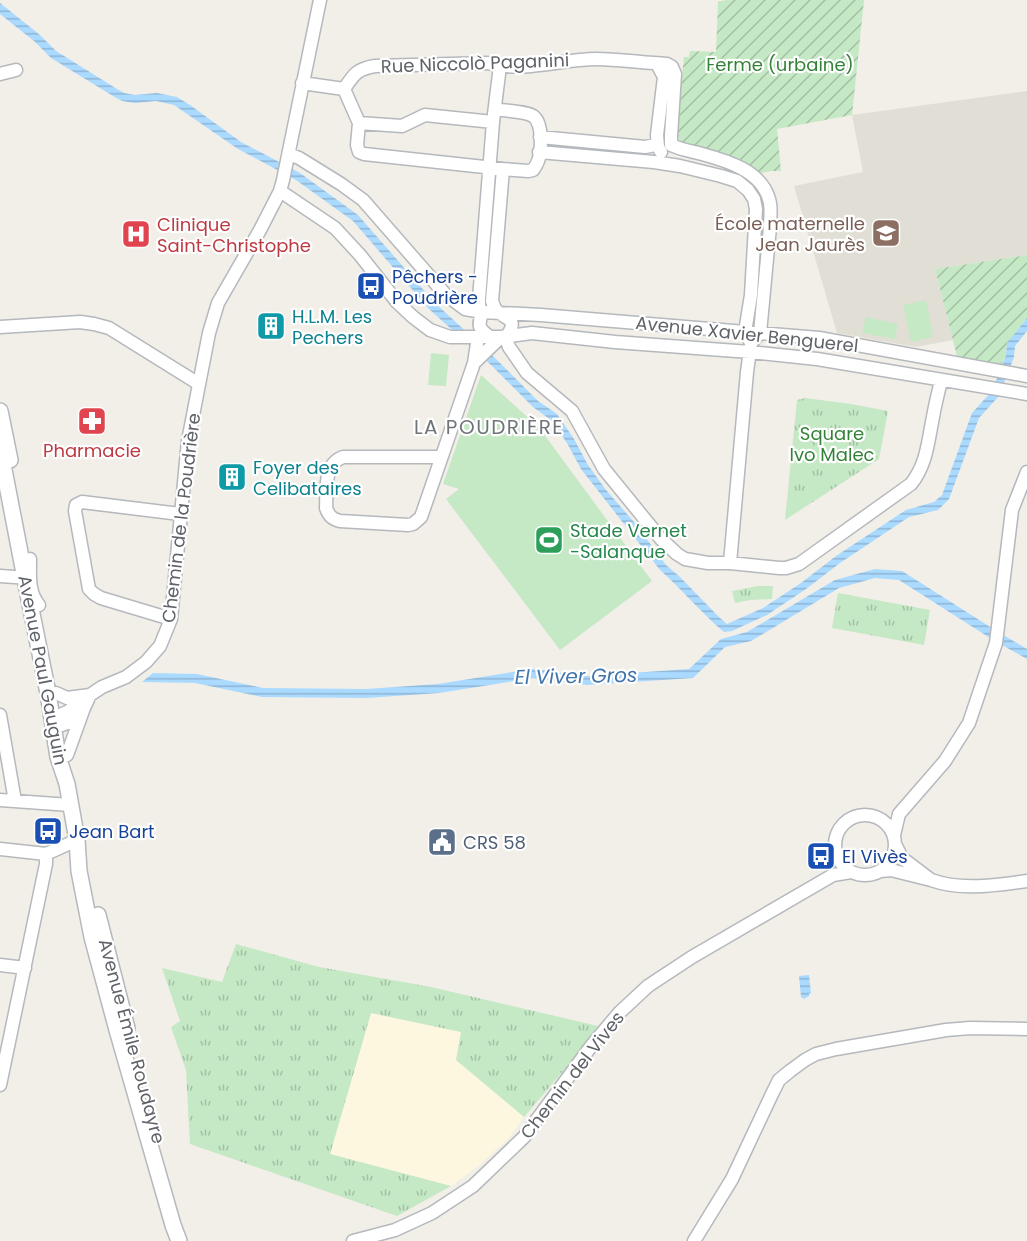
<svg xmlns="http://www.w3.org/2000/svg" width="1027" height="1241" viewBox="0 0 1027 1241" font-family="Poppins,sans-serif">
  <defs>
    <pattern id="grass-tufts" width="24" height="20" patternUnits="userSpaceOnUse" patternTransform="scale(1.5)"><rect width="24" height="20" fill="#c5e8c5"/><path d="M3 7l-1-3M5 7V3M7 7l1-3M15 17l-1-3M17 17v-4M19 17l1-3" fill="none" stroke="#a3c0a4"/></pattern>
    <pattern id="garden-furrows" width="10" height="10" patternUnits="userSpaceOnUse" patternTransform="scale(1.5)"><rect width="10" height="10" fill="#c5e8c5"/><path d="M-1 1l2-2M0 10L10 0M9 11l2-2" fill="none" stroke="#a3c0a4"/></pattern>
    <pattern id="water-rules" width="6" height="5" patternUnits="userSpaceOnUse" patternTransform="scale(1.5)"><rect width="6" height="5" fill="#aadaff"/><path d="M0 2.5h6" fill="none" stroke="#8eb4d2"/></pattern>
  </defs>
  <rect width="100%" height="100%" fill="#f1efe8"/>
  <!-- commercial -->
  <path fill="#fef7e0" d="M371,1013L461,1032L456,1060L524,1117L508,1139L478,1166L451,1186L330,1154Z"/>
  <!-- education -->
  <path fill="#e1ded6" d="M1027,91V255L935,269L953,340L916,347L837,333L794,186L863,172L852,115Z"/>
  <!-- grass -->
  <path fill="url(#grass-tufts)" d="M805,398L851,404L888,411L879,459L785,520L797,400Z
    M758,586H773L772,599L750,600L735,603L732,591Z
    M838,593L930,610L924,645L832,628Z
    M236,944L319,967L431,987L598,1026L576,1056L524,1117L456,1060L461,1032L371,1013L330,1154L451,1186L397,1216L190,1144L186,1070L171,1027L180,1021L162,968L222,982Z"/>
  <!-- garden -->
  <path fill="url(#garden-furrows)" d="M726,0H864L852,115L777,129L781,171H771L761,173L726,157L682,144L676,134L684,57H689L690,51L716,52L718,2Z
    M1027,255V318L1007,343L1006,355L1001,365L957,356L935,269Z"/>
  <!-- pitch -->
  <path fill="#c5e8c5" d="M926,300L933,337L911,342L903,305Z
    M866,317L898,324L895,339L862,333Z
    M431,353L449,355L446,386L428,385Z
    M481,375L544,432L543,433L652,581L560,650L446,499L459,489L443,484Z"/>
  <!-- water -->
  <path fill="url(#water-rules)" d="M0,3L40,35L56,51L117,89L124,93L135,95L157,93L177,97L190,105L241,142L300,173L358,215L435,303L496,359L538,401L557,414L574,439L588,465L606,490L634,522L666,565L679,576L719,617L727,624L763,608L801,583L836,556L906,510L934,502L942,495L972,413L992,391L1006,355L1007,343L1027,318V331L1015,346L1014,357L999,396L979,418L949,499L938,510L909,517L840,563L806,589L767,615L732,631L724,632C701,613 683,590 660,570L581,469L567,443L551,420L533,407L490,364L429,309L353,221L296,180L238,149L174,105L156,101L135,103L122,101L113,96L51,58L34,41L0,14Z
    M875,569L902,571L995,630L1027,649V659L990,638L899,580L875,578L839,588L751,641L725,647L693,678L587,685L533,678L439,693L366,698L262,697L195,683L142,682L153,673L197,674L263,688L366,689L438,684L532,669L588,676L689,669L721,639L747,632L835,580Z
    M809,975L811,993L809,994V996L804,999L801,997L799,976Z"/>
  <g fill="none" stroke-linecap="round" stroke-linejoin="round">
    <!-- minor casing -->
    <g stroke="#b5b8bc" stroke-width="15">
      <path id="minor" d="M657,64L664,77L657,135L658,147L661,152
        M0,74L16,70
        M302,83L344,89
        M344,89C354,74 357,69 375,66L488,63C523,73 561,59 596,59C619,59 643,63 667,64L672,67L675,74L671,136V145C682,150 691,151 702,154C728,161 761,171 769,199C772,208 770,218 770,227L760,333L751,343
        M344,89L359,123L357,145L359,152L364,154L503,169L528,171L533,170C535,167 537,164 538,161C542,151 543,123 533,116C526,111 504,111 495,109
        M359,123L402,126L425,115L493,122
        M540,137L645,147L655,145L657,142
        M539,152L654,162L680,166L721,176L737,181L748,190L754,199L756,209L751,295L745,332L751,343L747,372L730,563
        M289,154L299,158L341,184L363,200L445,294L465,309L482,312L541,315L819,338L1027,376
        M503,169L492,301C493,304 494,307 496,310C506,320 519,318 507,336
        M280,191L335,228L360,255L397,302L413,317L430,330L450,337H501L532,333L615,342L750,352L817,359L1027,394
        M0,327L80,322L94,324L109,328L199,384
        M505,336L509,347L527,373L572,411L604,469L661,539L677,554L685,559L708,563H730L779,568H786L799,564L911,484C927,464 928,441 933,417C935,405 938,393 941,381
        M490,337C478,328 478,327 482,312L479,306V299L493,122L500,66
        M474,363L501,337
        M441,457H343C323,464 327,491 326,508C329,516 332,519 340,521L408,525L413,524L421,517L474,363L478,337
        M30,559C30,574 28,593 39,605
        M0,576L29,578
        M171,619L101,598L94,594L89,589L75,511L76,505L82,502L180,514
        M56,693L67,698L90,695L102,687L126,677L146,662L160,646L171,619L188,441L209,333L218,303L260,230L280,191L283,180L320,0
        M0,715L15,801
        M56,719L62,725L72,721L81,711
        M56,719L60,715L69,711L83,697
        M67,755L84,708L90,695
        M0,800L70,805
        M835 845a30 30 0 1 1 60 0a30 30 0 1 1-60 0Z
        M894,835L899,814L945,761L969,723L996,643L1012,510L1027,472
        M0,849L46,854
        M46,854L77,840
        M881,871L891,870L931,880L902,858L895,844
        M931,880C962,891 996,885 1027,881
        M0,965L25,968
        M0,1085L46,864V854
        M353,1241L395,1230L432,1213L473,1186L524,1137L592,1045L619,1013L648,986L692,957L833,875L851,872
        M694,1241L732,1179L772,1094L779,1080L790,1071L805,1060L816,1054L836,1049L946,1030L970,1028L1027,1029"/>
    </g>
    <!-- tertiary casing -->
    <g stroke="#b5b8bc" stroke-width="18">
      <path id="tertiary" d="M0,411L10,460
        M0,449L30,604L48,693L58,757L67,784L77,840L79,871L92,937L117,1030L173,1225L179,1241
        M98,915L127,1028"/>
    </g>
    <!-- minor -->
    <use href="#minor" stroke="#fff" stroke-width="12"/>
    <!-- tertiary -->
    <use href="#tertiary" stroke="#fff" stroke-width="15"/>
  </g>
  <!-- icons -->
  <defs>
    <g id="school-square" transform="scale(1.5)"><rect x="-9" y="-9" width="18" height="18" rx="4" fill="#8d6e63" stroke="#fff"/><path d="M0-5L7-2L0 1L-7-2ZM-4 1L0 2.5L4 1V4Q0 6-4 4Z" fill="#fff"/></g>
    <g id="hospital-square" transform="scale(1.5)"><rect x="-9" y="-9" width="18" height="18" rx="4" fill="#e0444e" stroke="#fff"/><path d="M-5-5h3v3.5h4V-5h3V5h-3V1.5h-4V5h-3Z" fill="#fff"/></g>
    <g id="bus-square" transform="scale(1.5)"><rect x="-9" y="-9" width="18" height="18" rx="4" fill="#1a4fb4" stroke="#fff"/><path d="M-5-6H5V4H4V6H2V4H-2V6H-4V4H-5ZM-3.5-4V0h7V-4ZM-3.5 1.2v1.5H-2V1.2ZM2 1.2v1.5H3.5V1.2Z" fill="#fff"/></g>
    <g id="building-square" transform="scale(1.5)"><rect x="-9" y="-9" width="18" height="18" rx="4" fill="#0f9aa8" stroke="#fff"/><path d="M-4-6H4V6H1V3H-1V6H-4ZM-2.5-4.3h1.7v1.8h-1.7ZM.8-4.3h1.7v1.8H.8ZM-2.5-1h1.7V.8h-1.7ZM.8-1h1.7V.8H.8Z" fill="#fff"/></g>
    <g id="pharmacy-square" transform="scale(1.5)"><rect x="-9" y="-9" width="18" height="18" rx="4" fill="#e0444e" stroke="#fff"/><path d="M-2-6h4v4h4v4h-4v4h-4v-4h-4v-4h4Z" fill="#fff"/></g>
    <g id="stadium-square" transform="scale(1.5)"><rect x="-9" y="-9" width="18" height="18" rx="4" fill="#2e9e5b" stroke="#fff"/><path d="M0-5a6.5 5 0 1 0 0 10a6.5 5 0 1 0 0-10ZM-3.5-1.8h7v3.6h-7Z" fill="#fff"/></g>
    <g id="civic-square" transform="scale(1.5)"><rect x="-9" y="-9" width="18" height="18" rx="4" fill="#5c6f8a" stroke="#fff"/><path d="M-.6-6.5H3V-4.5H.6V-3L4-1V1h2V6H-6V1h2V-1L-.6-3ZM-1.2 2.5V6h2.4V2.5Z" fill="#fff"/></g>
  </defs>
  <g fill-rule="evenodd">
    <use href="#school-square" x="886" y="233"/>
    <use href="#hospital-square" x="136" y="234"/>
    <use href="#bus-square" x="371" y="286"/>
    <use href="#building-square" x="271" y="326"/>
    <use href="#pharmacy-square" x="92" y="421"/>
    <use href="#building-square" x="232" y="477"/>
    <use href="#stadium-square" x="549" y="540"/>
    <use href="#bus-square" x="48" y="831"/>
    <use href="#civic-square" x="442" y="842"/>
    <use href="#bus-square" x="821" y="856"/>
  </g>
  <g text-anchor="middle" dominant-baseline="central" stroke-width="4.5" stroke-linejoin="round" paint-order="stroke">
    <!-- street labels -->
    <g font-size="18" fill="#5f6368" stroke="#fff">
      <text transform="translate(475 63) rotate(-2)">Rue Niccolò Paganini</text>
      <text transform="translate(747 334) rotate(6)">Avenue Xavier Benguerel</text>
      <text transform="translate(181 518) rotate(-83)">Chemin de la Poudrière</text>
      <text transform="translate(43 670) rotate(79)">Avenue Paul Gauguin</text>
      <text transform="translate(132 1041) rotate(75)">Avenue Émile Roudayre</text>
      <text transform="translate(572 1075) rotate(-52)">Chemin del Vives</text>
    </g>
    <!-- park labels -->
    <g font-size="18" fill="#348238" stroke="#fff">
      <text x="780" y="64">Ferme (urbaine)</text>
      <text x="832" y="433">Square<tspan x="832" dy="21">Ivo Malec</tspan></text>
    </g>
    <!-- education labels -->
    <g font-size="18" fill="#785e54" stroke="#fff" text-anchor="end">
      <text x="865" y="223">École maternelle<tspan x="865" dy="21">Jean Jaurès</tspan></text>
    </g>
    <!-- health labels -->
    <g font-size="18" fill="#be3a42" stroke="#fff" text-anchor="start">
      <text x="157" y="224">Clinique<tspan x="157" dy="21">Saint-Christophe</tspan></text>
      <text x="92" y="450" text-anchor="middle">Pharmacie</text>
    </g>
    <!-- transit labels -->
    <g font-size="18" fill="#164399" stroke="#fff" text-anchor="start">
      <text x="392" y="276">Pêchers -<tspan x="392" dy="21">Poudrière</tspan></text>
      <text x="69" y="831">Jean Bart</text>
      <text x="842" y="856">El Vivès</text>
    </g>
    <!-- culture labels -->
    <g font-size="18" fill="#0d838f" stroke="#fff" text-anchor="start">
      <text x="292" y="316">H.L.M. Les<tspan x="292" dy="21">Pechers</tspan></text>
      <text x="253" y="467">Foyer des<tspan x="253" dy="21">Celibataires</tspan></text>
    </g>
    <!-- leisure labels -->
    <g font-size="18" fill="#27864d" stroke="#fff" text-anchor="start">
      <text x="570" y="530">Stade Vernet<tspan x="570" dy="21">-Salanque</tspan></text>
    </g>
    <!-- service labels -->
    <g font-size="18" fill="#4e5e75" stroke="#fff" text-anchor="start">
      <text x="463" y="842">CRS 58</text>
    </g>
    <!-- neighbourhood labels -->
    <g font-size="20" letter-spacing="1.5" fill="#70757a" stroke="#fff">
      <text x="489" y="427">LA POUDRIÈRE</text>
    </g>
    <!-- water labels -->
    <g font-size="20" font-style="italic" fill="#4174aa" stroke="#fff">
      <text transform="translate(576 676) rotate(-1)">El Viver Gros</text>
    </g>
  </g>
</svg>
